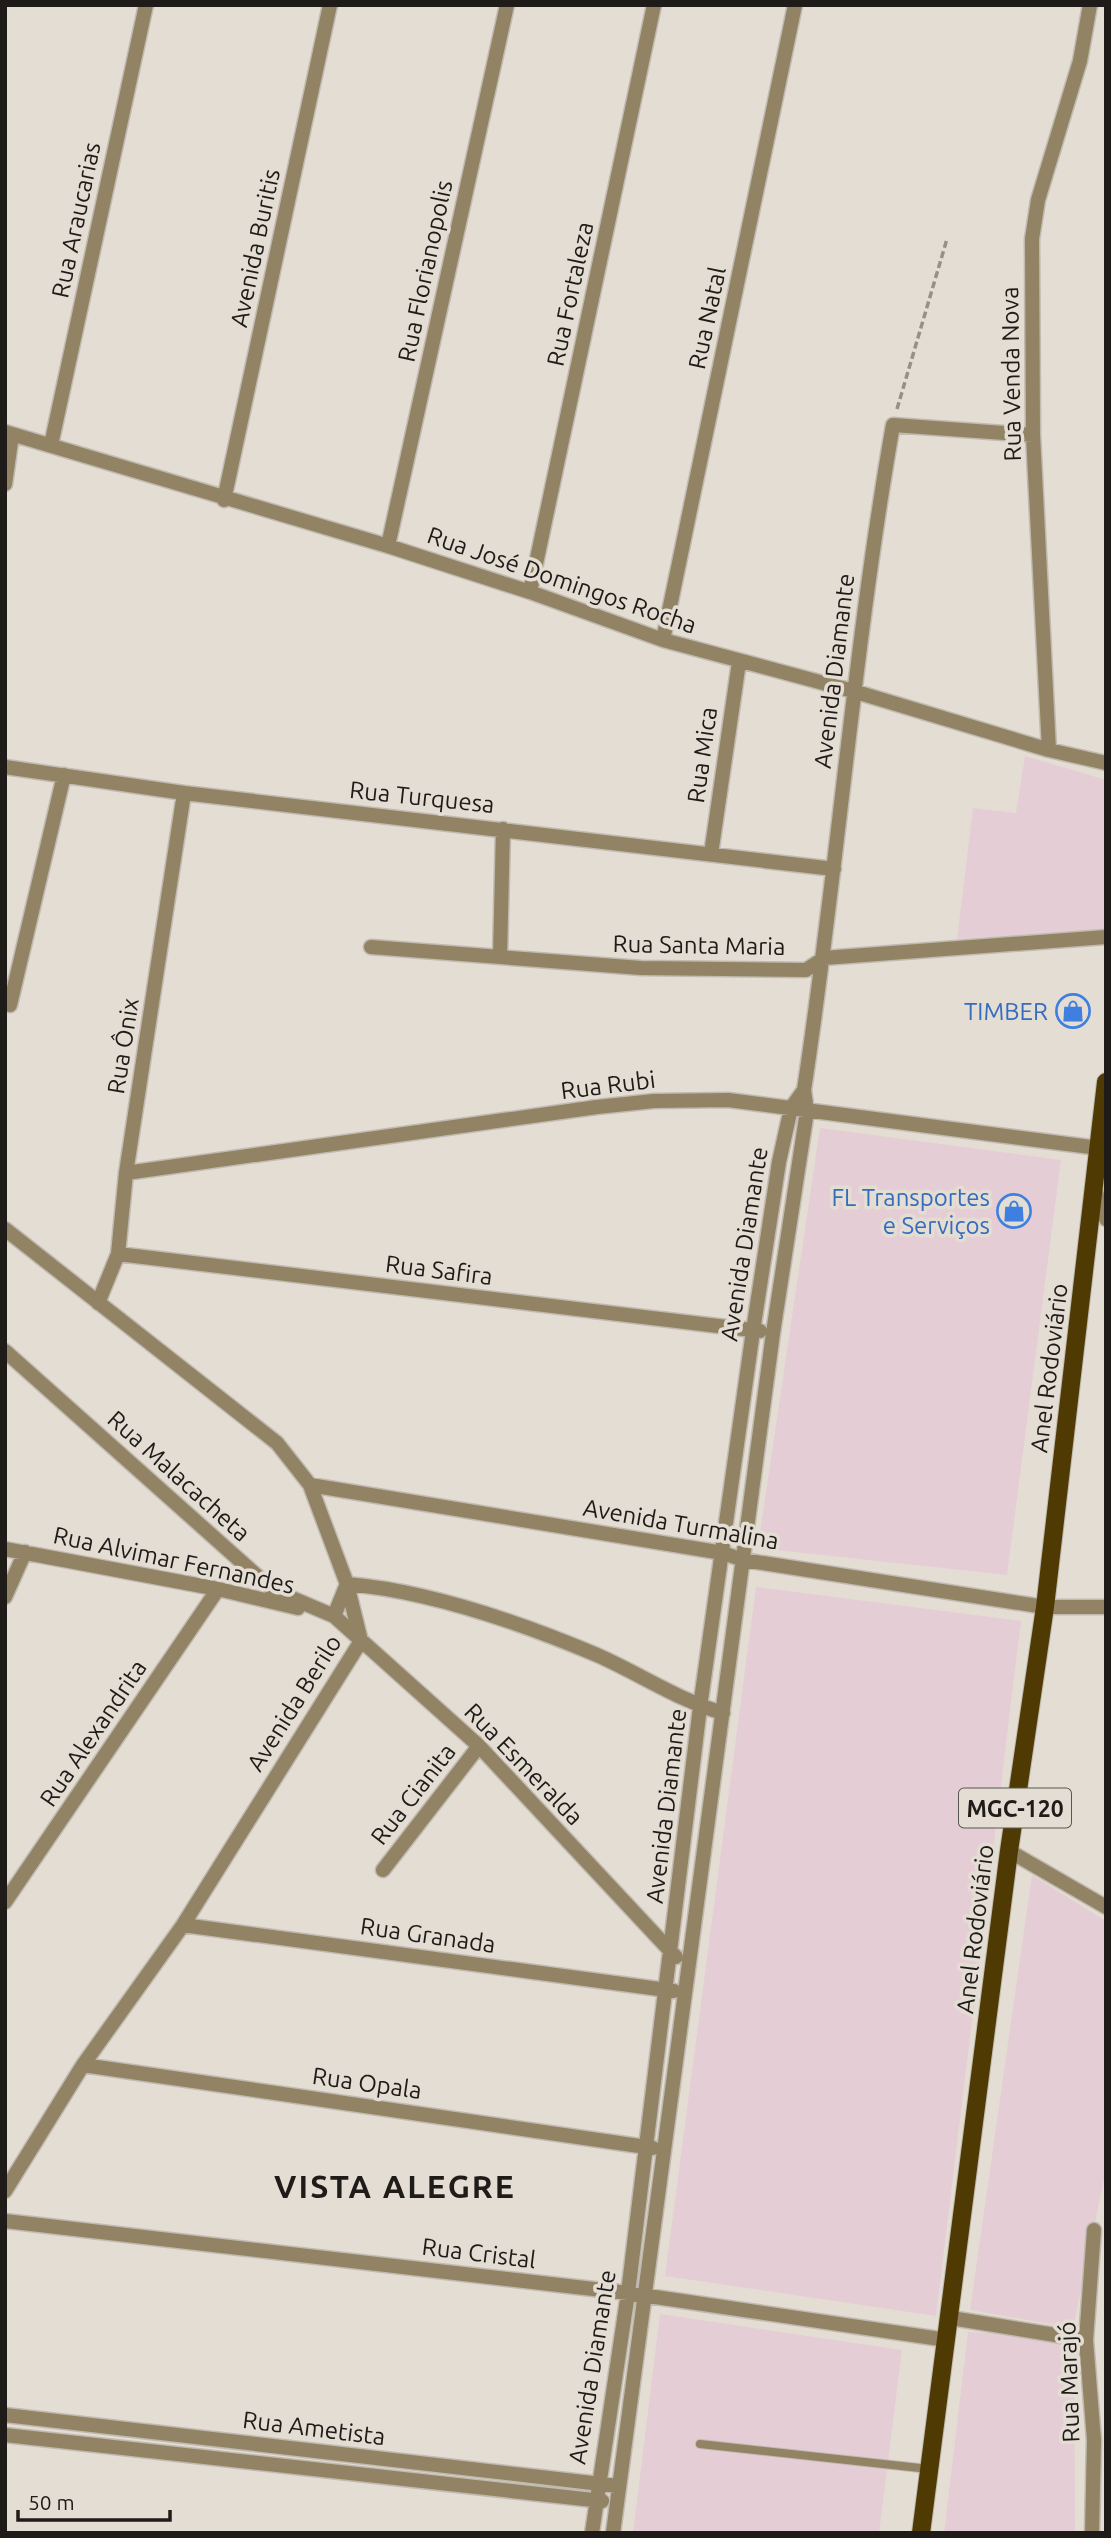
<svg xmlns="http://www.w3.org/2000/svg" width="1111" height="2538" viewBox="0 0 1111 2538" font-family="Ubuntu,sans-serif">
  <rect width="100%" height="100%" fill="#e4ddd3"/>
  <!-- commercial -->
  <path fill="#e5cdd6" d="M1025,756L1106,780V930L957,939L973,808L1016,813Z
    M820,1128L1061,1160L1007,1575L767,1549L760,1533Z
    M756,1587L1021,1621L936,2316L665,2276Z
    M1032,1875L1106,1921V2170L1073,2328L970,2310Z
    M660,2314L902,2350L879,2533H633Z
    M968,2332L1074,2338L1075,2533H944Z"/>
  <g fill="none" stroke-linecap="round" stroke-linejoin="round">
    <!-- service casing -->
    <g stroke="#c0bab1" stroke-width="10">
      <path id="service" d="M700,2444L929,2469"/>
    </g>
    <!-- minor casing -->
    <g stroke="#c0bab1" stroke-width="17">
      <path id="minor" d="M5,432L388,546L530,592L663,640L853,691L1049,750L1106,763
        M51,445L146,5
        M5,484L12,435
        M224,500L330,5
        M388,546L507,5
        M530,592L654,5
        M663,640L795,5
        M1049,750L1033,435L1032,239L1038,200L1080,61L1090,5
        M5,767L184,793L834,869
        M711,854L739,662
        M371,947L641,968L806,970L824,958L1106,937
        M500,957L503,829
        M5,1004L10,1005L64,775
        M126,1173L597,1107L654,1101L728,1100L1106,1149
        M5,1229L277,1443L310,1485L347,1584L361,1641L183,1925L83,2065L5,2191
        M118,1254L760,1331
        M98,1303L118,1254L126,1173L184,793
        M5,1351L273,1590L334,1616L479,1746L676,1957
        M310,1485L723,1553L743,1560L1045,1607H1106
        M5,1549L218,1589L298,1608
        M5,1597L25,1552
        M334,1616L347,1584C430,1591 521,1623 597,1655C640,1674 678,1700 723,1713
        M1009,1851L1106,1907
        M383,1870L479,1746
        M5,1902L218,1589
        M183,1925L674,1991
        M83,2065L653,2148
        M5,2221L628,2293L947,2340
        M951,2318L1086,2340
        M5,2415L618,2486
        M5,2435L602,2501
        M592,2533L628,2293L700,1707L753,1331L779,1162L791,1108L804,1090
        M613,2533L773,1333L807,1111L804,1090C838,868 854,645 893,425L1033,435
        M1092,2533L1094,2440L1086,2340L1094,2230"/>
    </g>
    <!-- tertiary casing -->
    <g stroke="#c0bab1" stroke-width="17">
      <path id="tertiary" d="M1095,1190L1106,1219"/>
    </g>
    <!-- primary casing -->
    <g stroke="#c0bab1" stroke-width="20">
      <path id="primary" d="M921,2533L1009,1851L1045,1607L1106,1082"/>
    </g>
    <!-- path -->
    <path stroke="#959089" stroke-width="3.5" stroke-dasharray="7 3.5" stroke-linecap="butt" d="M897,409L947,239"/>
    <!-- service -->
    <use href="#service" stroke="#928364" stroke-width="8"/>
    <!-- minor -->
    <use href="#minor" stroke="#928364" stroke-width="14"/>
    <!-- tertiary -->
    <use href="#tertiary" stroke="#928364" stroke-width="14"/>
    <!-- primary -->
    <use href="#primary" stroke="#4f3a04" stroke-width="18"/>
  </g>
  <!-- icons -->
  <defs>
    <g id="shop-ring" transform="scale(1.75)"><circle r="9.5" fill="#e4ddd3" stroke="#3f7fe0" stroke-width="1.5"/><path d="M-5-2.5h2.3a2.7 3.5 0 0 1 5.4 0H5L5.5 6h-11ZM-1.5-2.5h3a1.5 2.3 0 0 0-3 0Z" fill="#3f7fe0"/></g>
  </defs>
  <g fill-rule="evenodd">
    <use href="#shop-ring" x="1073" y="1011"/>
    <use href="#shop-ring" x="1014" y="1211"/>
  </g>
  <g text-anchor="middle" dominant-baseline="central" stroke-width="7" stroke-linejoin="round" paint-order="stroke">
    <!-- shield labels -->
    <rect fill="#e4ddd3" stroke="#595550" stroke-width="2" x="959" y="1788.5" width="112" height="39" rx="5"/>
    <g font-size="23" font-weight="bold" fill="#1e1b18">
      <text x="1015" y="1808">MGC-120</text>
    </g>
    <!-- street labels -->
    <g font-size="24" fill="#1e1b18" stroke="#e4ddd3">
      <text transform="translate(76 220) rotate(-78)">Rua Araucarias</text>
      <text transform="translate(255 248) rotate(-78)">Avenida Buritis</text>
      <text transform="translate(425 271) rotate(-78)">Rua Florianopolis</text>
      <text transform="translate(570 294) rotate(-78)">Rua Fortaleza</text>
      <text transform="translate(707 318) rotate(-78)">Rua Natal</text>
      <text transform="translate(1011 374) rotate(-91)">Rua Venda Nova</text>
      <text transform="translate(562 580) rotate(19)">Rua José Domingos Rocha</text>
      <text transform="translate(834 671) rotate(-83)">Avenida Diamante</text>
      <text transform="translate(702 755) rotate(-82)">Rua Mica</text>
      <text transform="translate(422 797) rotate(6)">Rua Turquesa</text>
      <text transform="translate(699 945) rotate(1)">Rua Santa Maria</text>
      <text transform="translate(123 1046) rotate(-81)">Rua Ônix</text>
      <text transform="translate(608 1085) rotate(-7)">Rua Rubi</text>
      <text transform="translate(744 1244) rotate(-81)">Avenida Diamante</text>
      <text transform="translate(439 1270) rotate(7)">Rua Safira</text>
      <text transform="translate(1049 1368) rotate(-83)">Anel Rodoviário</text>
      <text transform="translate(179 1476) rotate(42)">Rua Malacacheta</text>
      <text transform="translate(681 1524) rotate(10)">Avenida Turmalina</text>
      <text transform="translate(174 1560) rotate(12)">Rua Alvimar Fernandes</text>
      <text transform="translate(294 1703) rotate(-58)">Avenida Berilo</text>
      <text transform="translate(93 1733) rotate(-56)">Rua Alexandrita</text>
      <text transform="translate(524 1764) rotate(46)">Rua Esmeralda</text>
      <text transform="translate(413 1794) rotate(-52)">Rua Cianita</text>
      <text transform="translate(666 1806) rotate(-83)">Avenida Diamante</text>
      <text transform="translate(975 1929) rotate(-83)">Anel Rodoviário</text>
      <text transform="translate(428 1935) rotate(8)">Rua Granada</text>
      <text transform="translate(367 2083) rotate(8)">Rua Opala</text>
      <text transform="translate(479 2253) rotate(7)">Rua Cristal</text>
      <text transform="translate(592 2367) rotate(-81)">Avenida Diamante</text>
      <text transform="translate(1069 2382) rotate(-92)">Rua Marajó</text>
      <text transform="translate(314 2428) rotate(7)">Rua Ametista</text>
    </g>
    <!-- shop labels -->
    <g font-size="24" fill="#366cbe" stroke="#e4ddd3" text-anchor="end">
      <text x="1048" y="1011">TIMBER</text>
      <text x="990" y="1197">FL Transportes<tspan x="990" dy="28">e Serviços</tspan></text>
    </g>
    <!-- district labels -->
    <g font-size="32" font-weight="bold" letter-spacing="2" fill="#1e1b18" stroke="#e4ddd3">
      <text x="395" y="2186">VISTA ALEGRE</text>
    </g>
  </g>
  <!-- border -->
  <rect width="1111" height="2538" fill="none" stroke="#1e1b18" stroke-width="14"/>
  <!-- scale -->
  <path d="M18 2510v10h152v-10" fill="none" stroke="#1e1b18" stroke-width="3.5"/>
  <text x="28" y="2510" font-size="21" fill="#1e1b18" stroke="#e4ddd3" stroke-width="5" paint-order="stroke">50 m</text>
</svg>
